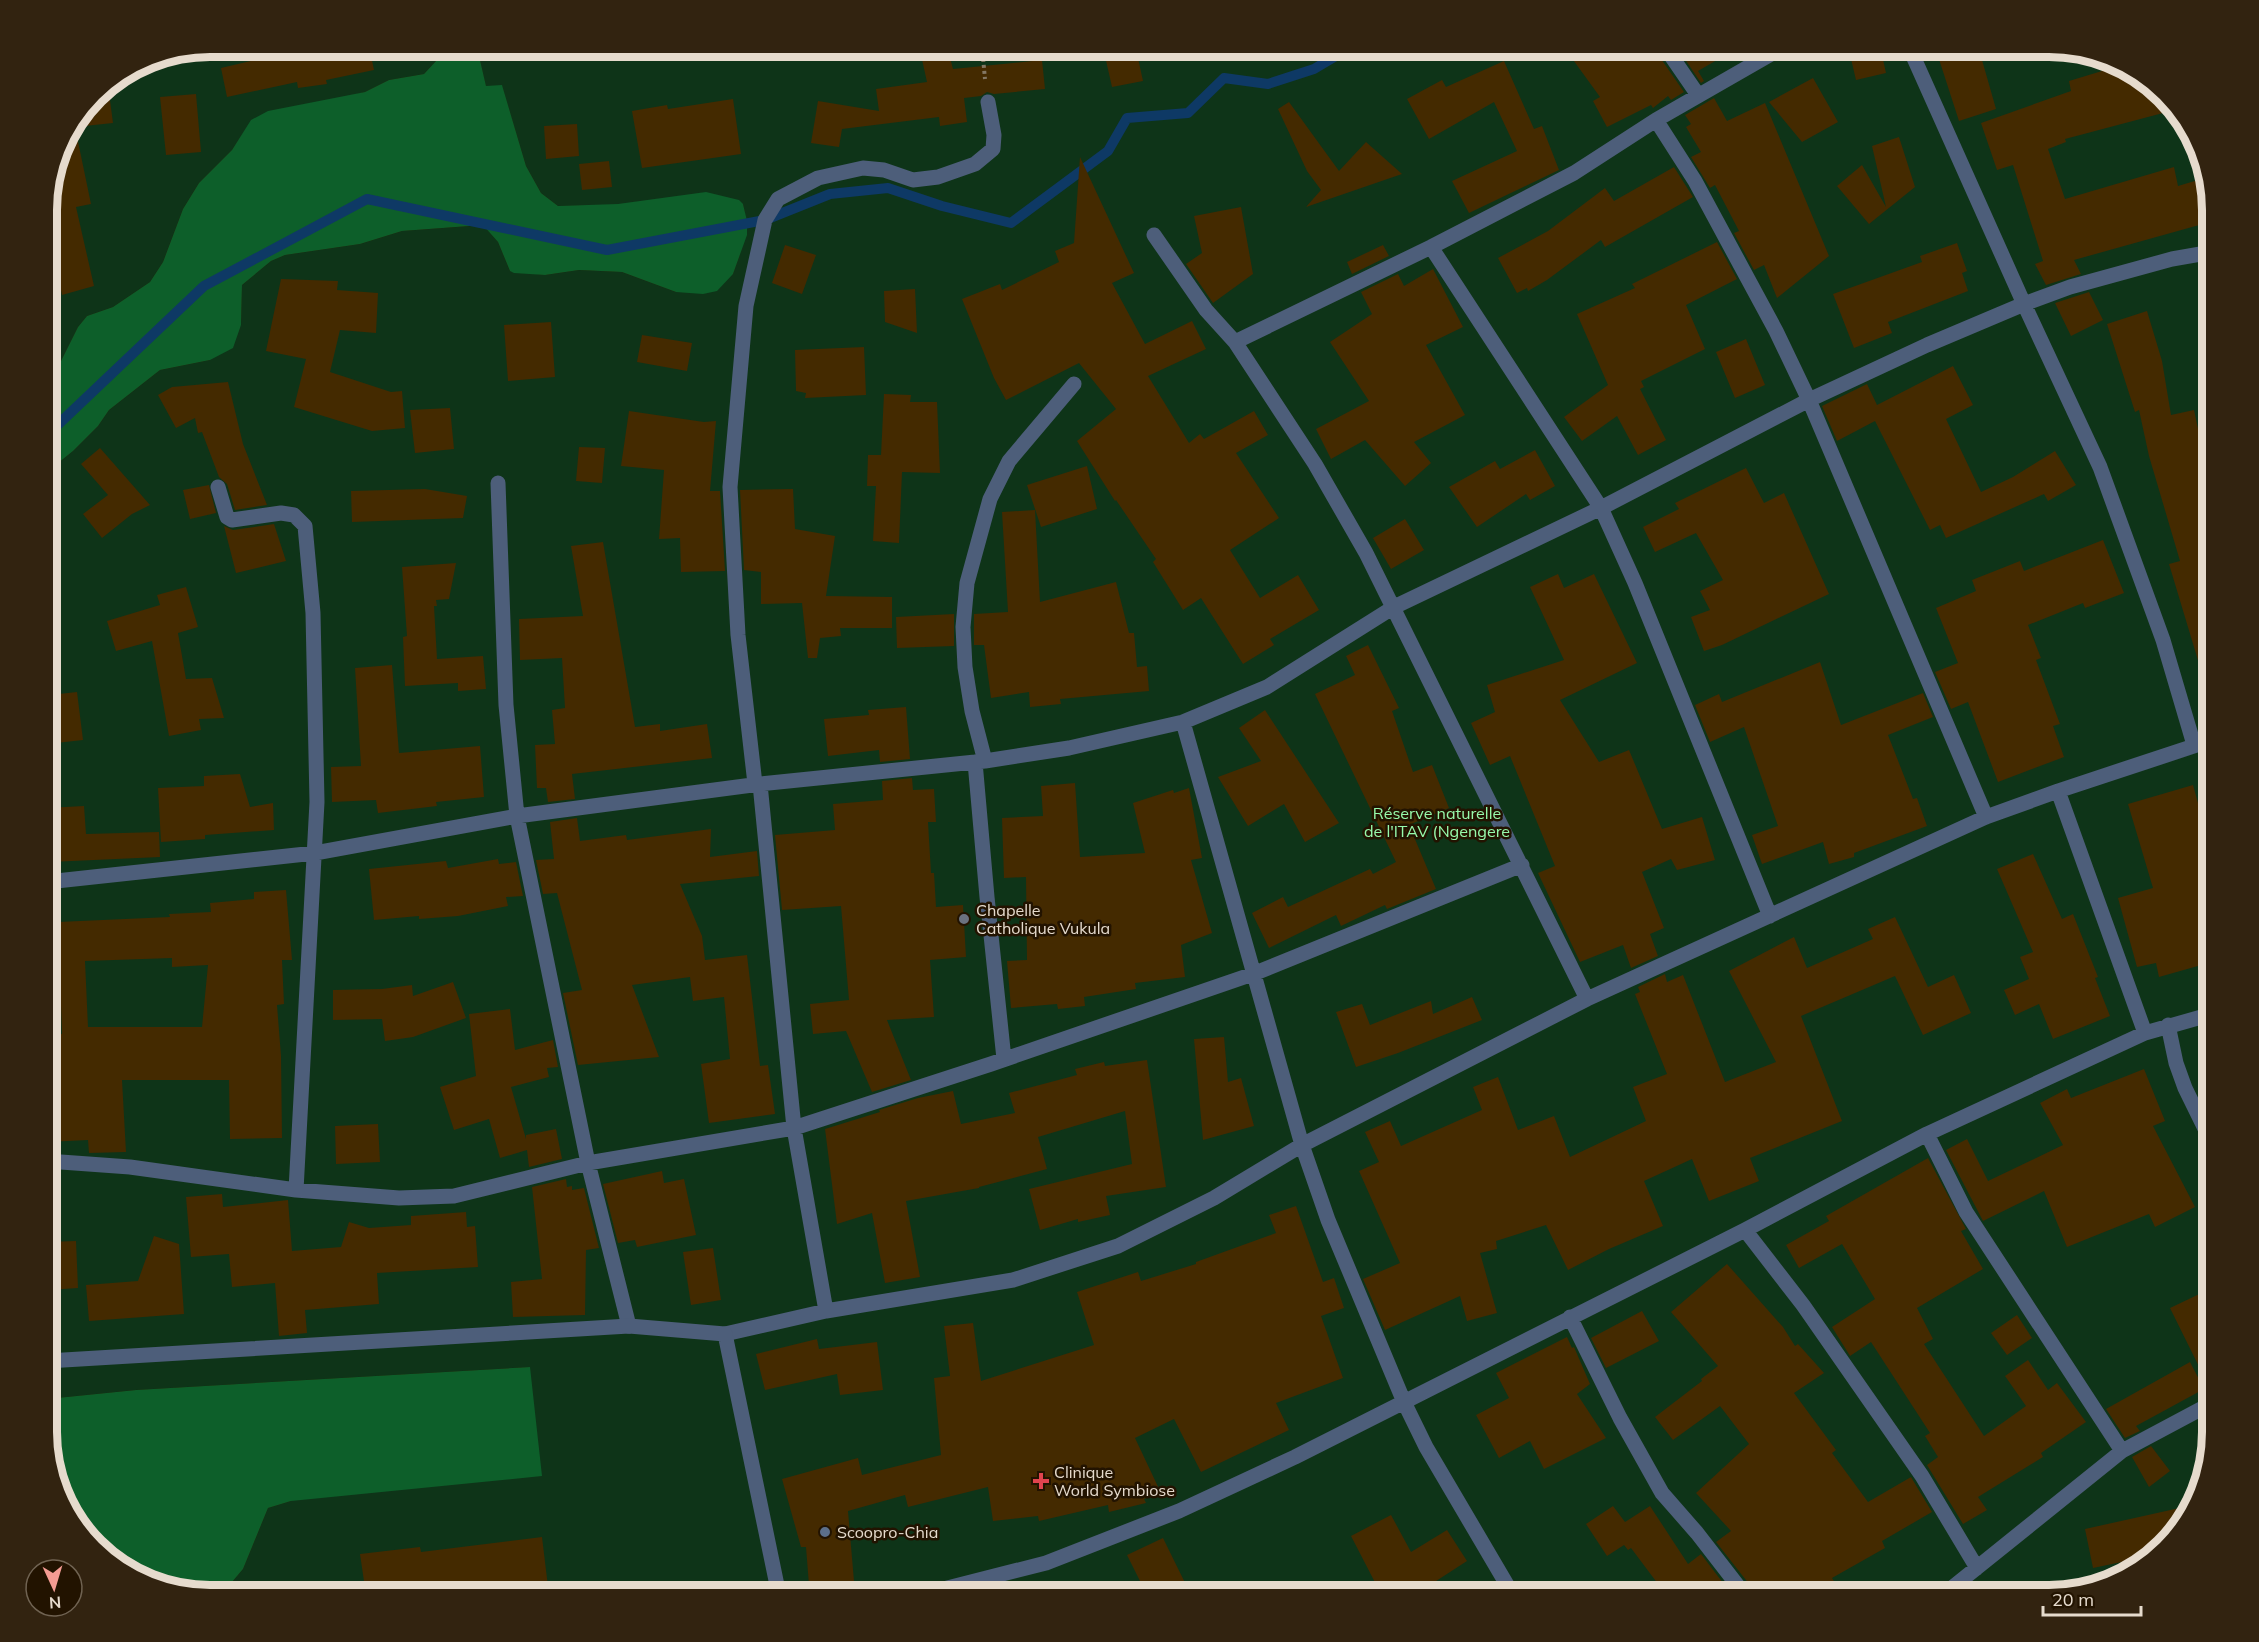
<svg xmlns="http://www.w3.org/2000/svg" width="2259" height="1642" viewBox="0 0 2259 1642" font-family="Mulish,sans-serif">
  <rect width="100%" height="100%" fill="#2c1c04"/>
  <!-- green -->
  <path fill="#0e3418" d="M210,47H456L448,48L424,74L389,80L365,92L252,120L232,150L199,183L183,209L163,262L150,282L113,307L87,316L78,327L59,365L47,380V199L63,138L95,94L148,59Z
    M477,47H2050L2102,55L2148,80L2196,137L2212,209V1433L2204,1485L2179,1531L2122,1579L2049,1595H221L243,1569L268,1508L291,1501L530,1367L136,1390L47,1399V472L73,451L98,426L109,410L160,370L210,360L241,325L242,285L271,261L285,255L360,244L402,231L484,225L498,242L510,271L545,275L579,270L622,272L676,292L733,274C742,247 750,233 743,204L558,206L541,193L526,166L502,86L486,87Z"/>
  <!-- forest -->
  <path fill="#0d5f2a" d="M456,47H477L486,86L502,85L526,166L541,193L558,206L618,204L706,192L739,200L743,204L747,221V235L733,274L717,291L703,294L676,292L622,272L579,270L545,275L514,273L510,271L498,242L483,225L402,231L360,244L285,255L271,261L242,285L241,325L233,348L210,360L160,370L109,410L98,426L73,451L47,472V380L59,365L78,327L87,316L113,307L150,282L163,262L183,209L199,183L232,150L251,120L268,111L365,92L389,80L424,74L448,48Z
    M530,1367L542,1476L291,1501L268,1508L243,1569L221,1595L158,1587L111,1562L63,1505L47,1443V1399L136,1390Z"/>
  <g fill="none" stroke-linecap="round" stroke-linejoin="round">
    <!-- stream -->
    <path stroke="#0e3965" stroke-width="10" d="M47,435L204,286L367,199L607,250L765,220L830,194L888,188L942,206L1011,223L1108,151L1127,118L1188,113L1224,78L1268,84L1314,69L1351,47H1412"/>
  </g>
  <!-- building -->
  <path fill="#442a00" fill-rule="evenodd" d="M322,46H369L374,70L326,80L327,84L298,88L297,82L227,97L221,68L264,58L263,56Z
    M919,46H947L953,69L1042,60L1045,89L994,94L987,92L981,96L964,98L967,122L940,126L939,117L842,129L839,147L811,143L818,101L879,111L876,89L927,82Z
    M1563,46H1655L1657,53L1684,92L1671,100L1668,96L1653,108L1651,105L1607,127L1593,101L1600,97Z
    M1676,46H1741L1698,71L1704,81L1701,83Z
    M1848,46H1880L1886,73L1856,80Z
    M1958,46H1978L1996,109L1959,121L1937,53Z
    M1136,49L1143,81L1112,87L1105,56Z
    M1504,61L1534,129L1542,126L1559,170L1469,213L1452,181L1517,151L1494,102L1429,139L1407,99L1442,80L1446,87Z
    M2124,67L2132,71L2135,88L2151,84L2171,108L2163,110V113L2065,139L2066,142L2048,149L2065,199L2174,167L2178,186L2198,180L2210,222L2074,260L2081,274L2046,285L2035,264L2043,261L2013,165L1997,170L1981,123L2071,91L2069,81L2102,71Z
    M1813,78L1838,122L1802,142L1769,102Z
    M108,85L113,123L75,127L91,204L76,207L94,286L62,295L47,225V199L63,138L95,94Z
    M196,94L201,152L166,155L160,97Z
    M1714,98L1727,121L1765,103L1829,256L1777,298L1764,265L1754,270L1734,233L1739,231L1715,185L1710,188L1691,157L1701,152L1686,127L1691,124L1685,115Z
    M733,99L741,154L642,168L632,111L667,105L668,109Z
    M1289,102L1339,171L1366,142L1402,174L1306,207L1321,190L1307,171L1278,109Z
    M577,124L579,156L546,159L544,126Z
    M1899,137L1915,187L1869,224L1837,186L1862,165L1886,207L1872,146Z
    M1080,157L1134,273L1112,283L1145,344L1192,321L1206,349L1148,376L1189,443L1200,434L1204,439L1254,411L1268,435L1236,453L1279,518L1230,550L1260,598L1298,575L1319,610L1270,639L1274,645L1243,664L1201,598L1183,610L1153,562L1156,559L1116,500L1115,501L1077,441L1116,409L1079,363L1006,400L994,378L962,299L1000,284L1002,290L1059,262L1055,251L1074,243Z
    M609,161L612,187L582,190L579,164Z
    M1674,167L1693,197L1605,247L1601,240L1547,280L1528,291L1527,288L1517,293L1498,258L1548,231L1605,188L1614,201Z
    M1241,207L1253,274L1213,303L1186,264L1202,253L1194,216Z
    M1717,242L1737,279L1686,305L1705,349L1641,381L1644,387L1640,389L1666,440L1638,455L1617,416L1582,441L1564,417L1608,385L1577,314L1635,288L1632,284Z
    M1957,243L1967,271L1962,273L1968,291L1888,322L1892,333L1854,348L1833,294L1922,262L1920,256Z
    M785,245L816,255L802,294L772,283Z
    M1383,245L1389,256L1352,274L1347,262Z
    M1433,269L1463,327L1426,345L1465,415L1414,442L1431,463L1405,486L1365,440L1331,459L1316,429L1369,401L1330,342L1372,314L1361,292L1398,274L1404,286Z
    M281,279L338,281L337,290L378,293L376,333L340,330L330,372L391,392L402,391L405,428L372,431L294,407L306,359L266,351Z
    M915,289L917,333L885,322L884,291Z
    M2089,292L2103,320L2071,336L2055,303Z
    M2147,311L2162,361L2171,415L2194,410L2209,480L2212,479V686L2206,687L2169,564L2180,561L2149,456L2139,410L2135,412L2107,324Z
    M551,322L555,377L508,381L504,325Z
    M642,335L692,343L687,371L637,362Z
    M1746,339L1765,385L1735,398L1716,352Z
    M864,347L866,395L805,398L806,393L796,391L795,350Z
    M1953,366L1973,405L1946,419L1981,492L2013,477L2055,451L2076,485L2048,501L2044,494L1946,538L1940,525L1930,530L1875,421L1837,441L1822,406L1867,384L1877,405Z
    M228,382L243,444L267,505L235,510L227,484L219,477L202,432L198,433L195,418L176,428L158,395L172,387Z
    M884,394L911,395L910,402H937L940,473L902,472L899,543L873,541L876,486H867L868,455H881Z
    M450,408L454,449L415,453L410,410Z
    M629,411L704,422L716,421L710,491H720L725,571L681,572L680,538L659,539L664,470L621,466Z
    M579,447L605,448L602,483L576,481Z
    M100,448L150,505L132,514L102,538L83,514L108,495L81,464Z
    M1535,450L1555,486L1530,500L1526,494L1477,527L1449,487L1495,461L1500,469Z
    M1087,466L1097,509L1041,527L1027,485Z
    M1746,468L1764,503L1784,493L1829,594L1722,645L1704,651L1691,617L1710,610L1700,591L1723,580L1696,533L1655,552L1643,527L1679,509L1675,503Z
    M209,485L216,513L190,519L183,490Z
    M425,489L467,496L463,518L352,522L351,491Z
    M793,489L795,529L835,536L826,596L892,597V628H840L841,636L820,638L817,658H808L802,603L761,604V572L744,570L740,490Z
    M1035,510L1040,602L1116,582L1129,633H1134L1137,667L1147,666L1149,691L1060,699L1061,704L1030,707L1029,692L991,698L984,645H974V614L1008,612L1002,512Z
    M1405,519L1424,550L1391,569L1373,538Z
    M274,524L286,561L236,573L224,526L233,530Z
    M2103,540L2124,593L2085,608L2083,603L2028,625L2041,658L2036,660L2060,724L2053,726L2064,757L1998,782L1968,702L1951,709L1935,672L1958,663L1936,608L1976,591L1972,580L2020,561L2024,571Z
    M603,542L635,727L660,724V731L707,724L712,758L572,774L575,799L548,802L546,788H537L535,745L555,744L552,710L565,708L562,658L520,660L519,619L583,616L571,546Z
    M456,563L449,599L436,600L437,606H434L437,659L483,656L486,689L458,691V683L405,686L403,637L407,636L402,567Z
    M1558,574L1564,588L1594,574L1637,663L1560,700L1599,762L1629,750L1662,829L1702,817L1715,860L1677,870L1671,859L1642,872L1664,928L1650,934L1658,956L1631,968L1623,945L1580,962L1538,873L1555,866L1510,756L1490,765L1471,723L1495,712L1487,685L1564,660L1530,587Z
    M186,587L198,627L178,633L186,679L212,678L224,718L199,719L201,730L169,736L152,641L116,651L107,621L160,605L157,595Z
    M954,614V646L897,648L896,617Z
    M1368,645L1399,708L1392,711L1413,772L1432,765L1449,808L1409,825L1436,889L1387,909L1385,905L1341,926L1336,915L1269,948L1252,913L1283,897L1288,907L1370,869L1373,874L1396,862L1315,694L1355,675L1346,656Z
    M1820,662L1841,725L1923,693L1933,717L1888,735L1913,799L1917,798L1927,826L1854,853V857L1829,864L1823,842L1762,864L1752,835L1778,826L1744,727L1710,742L1695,705L1719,694L1722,702Z
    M392,665L399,753L480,746L484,797L436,802L437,806L378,813L376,800L332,802L331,767L361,766L355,668Z
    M77,692L83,740L56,743L50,695Z
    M906,707L910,759L880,762L879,750L828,756L824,719L869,715L868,710Z
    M1265,710L1339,823L1305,842L1284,804L1248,826L1218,777L1261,761L1239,728Z
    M240,774L250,807L273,803L274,830L205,835V839L161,842L158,788L204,786V776Z
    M912,778L913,790L934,789L936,822H928L931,873H934L936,907L963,905L966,957L930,960L934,1017L887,1020L911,1080L872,1092L846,1031L813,1034L810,1004L849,1000L841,906L782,910L775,835L835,830L833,804L883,800L882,781Z
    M1075,783L1080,857L1145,853L1133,803L1173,790L1174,793L1189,788L1202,858L1191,860L1212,933L1181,945L1185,977L1135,983L1136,989L1084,997L1085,1006L1058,1009L1057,1004L1011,1008L1007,961L1027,960L1026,877L1004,878L1002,818L1043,816L1041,786Z
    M2193,785L2212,853V962L2159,977L2156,963L2137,967L2118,898L2153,888L2128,804Z
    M84,806L86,834L159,832L160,857L50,862L47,808Z
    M577,818L580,841L626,835L627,840L711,829L710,857L757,851L759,876L680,884L702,936L705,960L747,955L760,1066L768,1065L775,1114L709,1123L701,1064L730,1059L724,997L693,1001L690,977L632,985L659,1057L578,1065L563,993L582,990L557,893L543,894L536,860L554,859L550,822Z
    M2033,854L2062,919L2073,914L2098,977L2095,978L2110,1016L2053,1039L2039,1004L2015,1015L2004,990L2029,979L2020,957L2033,952L1997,869Z
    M498,859L499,864L516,862L523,896L506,897L508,906L458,916L419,919V916L374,920L369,869L446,861L448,868Z
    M286,890L292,960H282L284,1004L277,1005L281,1056L282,1138L230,1139L229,1080H122L126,1152L89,1153L88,1140L47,1142V1081H50L49,1035L62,1034L58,922L170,917L169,914L211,912L210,903L254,899V892ZM172,958V967L208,965L202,1027H88L85,961Z
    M1895,917L1928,987L1954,975L1971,1013L1923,1035L1895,976L1801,1016L1842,1121L1750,1158L1759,1181L1709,1201L1692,1159L1644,1181L1663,1226L1609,1249L1568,1270L1546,1225L1496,1241L1497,1249L1480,1253L1497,1313L1467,1321L1460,1296L1385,1330L1363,1279L1400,1263L1359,1171L1379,1162L1365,1132L1390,1121L1401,1146L1482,1110L1473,1087L1498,1077L1518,1130L1554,1116L1570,1157L1646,1121L1633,1087L1667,1074L1635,994L1640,992L1638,987L1665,974L1667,982L1683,975L1725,1082L1776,1062L1729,971L1794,937L1807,968L1873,939L1868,929Z
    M453,982L466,1018L413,1037L385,1041L382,1019L333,1020V990L382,989L412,985L413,996Z
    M1472,997L1482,1020L1398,1053L1356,1067L1336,1012L1362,1004L1370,1025L1431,1001L1433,1014Z
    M510,1009L515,1050L553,1040L558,1067L547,1068L549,1077L511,1087L526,1139V1135L556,1129L562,1159L529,1167L527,1150L500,1158L489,1119L454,1130L440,1087L476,1076L469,1014Z
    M1224,1037L1228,1082L1241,1078L1254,1126L1203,1140L1194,1039Z
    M1147,1060L1166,1187L1106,1196L1110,1215L1078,1222V1219L1040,1230L1029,1189L1132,1164L1125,1111L1038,1137L1047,1169L979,1187V1188L906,1201L920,1277L885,1283L872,1213L837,1224L825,1129L880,1112L879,1110L918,1098L953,1091L961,1124L1015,1113L1009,1093L1077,1075L1075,1069L1104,1062L1105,1066Z
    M2144,1069L2165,1121L2153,1126L2195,1207L2155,1227L2149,1214L2067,1247L2044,1191L1983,1221L1946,1150L1967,1139L1988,1181L2063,1145L2040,1103L2067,1089L2071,1098Z
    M378,1124L380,1162L336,1164L335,1126Z
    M1928,1158L1966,1229L1961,1231L1983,1269L1917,1308L1933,1339L1924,1344L1984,1436L2026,1406L2005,1376L2028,1360L2048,1390L2057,1383L2086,1422L2041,1453L2043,1457L1978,1497L1987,1510L1963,1524L1927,1465L1938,1457L1925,1436L1930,1433L1871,1342L1850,1356L1832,1327L1875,1299L1842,1244L1799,1268L1786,1245L1829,1221L1826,1216Z
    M662,1171L664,1183L684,1179L696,1235L637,1247L635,1240L618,1243L603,1184Z
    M566,1179L567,1187L572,1186V1190L584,1188L599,1248L586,1250L585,1315L513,1317L511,1282L542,1279L532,1187Z
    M222,1194L223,1207L288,1200L292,1251L341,1247L349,1222L369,1228L411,1225V1216L466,1212L467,1227L475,1226L478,1267L377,1273L379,1304L305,1310L307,1333L279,1336L275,1283L232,1287L229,1254L191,1257L186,1197Z
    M1296,1206L1323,1282L1334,1278L1344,1308L1321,1316L1343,1378L1276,1403L1289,1430L1201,1472L1174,1419L1135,1438L1161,1493L1144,1499L1146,1503L1109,1512L1108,1505L1039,1521L1038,1516L993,1521L988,1487L908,1507L905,1495L848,1511L854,1581L809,1585L806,1547H801L782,1479L858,1458L862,1475L941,1455L934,1378L950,1376L944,1326L973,1323L981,1381L1094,1345L1077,1292L1138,1272L1141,1281L1196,1264V1262L1276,1233L1269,1215Z
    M154,1236L179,1244L184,1314L89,1321L86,1285L138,1281Z
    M76,1241L78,1288L49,1290L47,1242Z
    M713,1248L721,1300L691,1305L683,1252Z
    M1727,1264L1783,1327L1795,1346L1798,1344L1824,1373L1794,1393L1836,1450L1832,1453L1868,1502L1911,1477L1932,1512L1882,1541L1885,1548L1832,1578L1843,1596H1755L1753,1589L1716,1542L1731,1531L1696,1493L1749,1444L1720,1406L1673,1440L1655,1417L1702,1381L1701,1379L1718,1366L1671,1312Z
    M2212,1288V1393L2170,1308Z
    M1642,1311L1659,1341L1606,1368L1591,1338Z
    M2017,1315L2032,1338L2007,1355L1991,1333Z
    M1567,1337L1572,1348L1574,1347L1590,1384L1577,1394L1606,1438L1544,1469L1530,1441L1499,1458L1476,1415L1509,1398L1496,1373Z
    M817,1339L819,1349L877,1342L883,1390L840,1395L837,1374L765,1390L756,1354Z
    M2190,1362L2204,1389L2136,1426L2140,1431L2125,1438L2106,1409Z
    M2151,1446L2170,1471L2149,1487L2132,1457Z
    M2193,1505L2179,1531L2150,1556L2093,1568L2085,1529Z
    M1613,1506L1625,1522L1650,1506L1688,1564L1701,1554L1733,1596H1667L1631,1548L1628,1550L1624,1545L1607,1556L1586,1524Z
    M1391,1515L1411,1552L1447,1530L1467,1561L1413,1596H1382L1351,1536Z
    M542,1537L549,1595H366L360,1554L420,1547L421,1552Z
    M1163,1538L1191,1595H1147L1127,1555Z"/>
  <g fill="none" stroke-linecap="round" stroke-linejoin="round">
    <!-- path -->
    <path stroke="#847763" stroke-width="4" stroke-dasharray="3 3" stroke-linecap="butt" d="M982,47L985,79"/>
    <!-- minor -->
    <path stroke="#4d5e7a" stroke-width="15" d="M1665,47L1698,95
      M1909,47L2024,304L2100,467L2163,640L2194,745
      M1656,120L1695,181L1776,331L1809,400L1986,817
      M1154,235L1206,310L1235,342L1315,464L1366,553L1587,999
      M1431,247L1601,508L1635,583L1770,916
      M1235,342L1431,247L1574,173L1656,120L1783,47
      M498,483L506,705L517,816L588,1163L629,1326
      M218,487L227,517L232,520L281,513L294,515L305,526L313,613L317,802L296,1190
      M1183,722L1302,1145L1328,1220L1404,1402L1426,1447L1513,1595
      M985,761L972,711L965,667L963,627L967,583L990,499L1009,461L1074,384
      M975,762L987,897L1004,1059
      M755,784L738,635L730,487L746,306L765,220L778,199L818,178L863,168L884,170L913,180L938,177L975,164L993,149L994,135L988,102
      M760,784L794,1128L826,1311
      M2058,791L2145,1033
      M47,882L315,853L517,816L760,784L985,761L1069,748L1183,722L1267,687L1394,607L1601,508L1809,400L1927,345L2024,304L2070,287L2172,259L2212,252
      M2168,1025L2176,1063L2185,1088L2212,1143
      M1927,1134L1966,1212L2122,1451
      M47,1161L130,1167L296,1190L399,1198L454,1196L588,1163L794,1128L991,1064L1253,974L1522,865
      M1745,1230L1803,1305L1922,1476L1977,1568
      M1570,1317L1620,1418L1662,1493L1697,1533L1745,1595
      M725,1334L826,1311L1013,1280L1118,1246L1214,1198L1302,1145L1587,999L1986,817L2058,791L2212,740
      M920,1595L1046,1563L1179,1511L1295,1457L1404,1402L1745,1230L1927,1134L2145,1033L2212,1014
      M1943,1595L2122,1451L2212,1403"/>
    <!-- tertiary -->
    <path stroke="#4d5e7a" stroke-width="15" d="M47,1361L629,1326L725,1334L779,1595"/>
  </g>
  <!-- markers -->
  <circle fill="#6b7280" stroke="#221300" stroke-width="2" cx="964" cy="919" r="6"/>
  <path fill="#e0444e" stroke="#221300" stroke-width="2" d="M1038 1472h6v6h6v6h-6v6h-6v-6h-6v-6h6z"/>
  <circle fill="#5c6f8a" stroke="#221300" stroke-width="2" cx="825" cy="1532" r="6"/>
  <g text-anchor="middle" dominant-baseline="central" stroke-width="5" stroke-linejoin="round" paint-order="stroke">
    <!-- park labels -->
    <g font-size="16" fill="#97faab" stroke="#221300">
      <text x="1437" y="813">Réserve naturelle<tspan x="1437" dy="18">de l'ITAV (Ngengere</tspan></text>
    </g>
    <!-- poi labels -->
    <g font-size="16" fill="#e6dbcd" stroke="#221300" text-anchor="start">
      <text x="976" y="910">Chapelle<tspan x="976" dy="18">Catholique Vukula</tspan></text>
      <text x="1054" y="1472">Clinique<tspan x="1054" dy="18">World Symbiose</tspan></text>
      <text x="837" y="1532">Scoopro-Chia</text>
    </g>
  </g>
  <!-- crop -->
  <path d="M0 0H2259V1642H0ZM210 57H2049A153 153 0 0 1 2202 210V1432A153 153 0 0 1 2049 1585H210A153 153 0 0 1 57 1432V210A153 153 0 0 1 210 57Z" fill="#322310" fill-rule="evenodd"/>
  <path fill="none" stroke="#e6dbcd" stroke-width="8" d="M210 57H2049A153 153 0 0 1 2202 210V1432A153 153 0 0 1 2049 1585H210A153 153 0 0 1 57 1432V210A153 153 0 0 1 210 57Z"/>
  <!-- north arrow -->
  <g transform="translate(54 1588) rotate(176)"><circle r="28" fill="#221300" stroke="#706352" stroke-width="1.5"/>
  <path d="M0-4.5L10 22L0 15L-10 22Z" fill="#f59c93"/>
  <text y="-9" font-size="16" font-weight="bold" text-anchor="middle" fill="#e6dbcd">N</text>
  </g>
  <!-- scale -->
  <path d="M2043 1606v9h98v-9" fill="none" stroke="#e6dbcd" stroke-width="3"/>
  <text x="2052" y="1606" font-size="18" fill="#e6dbcd" stroke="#221300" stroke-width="4.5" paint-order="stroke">20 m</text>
</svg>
